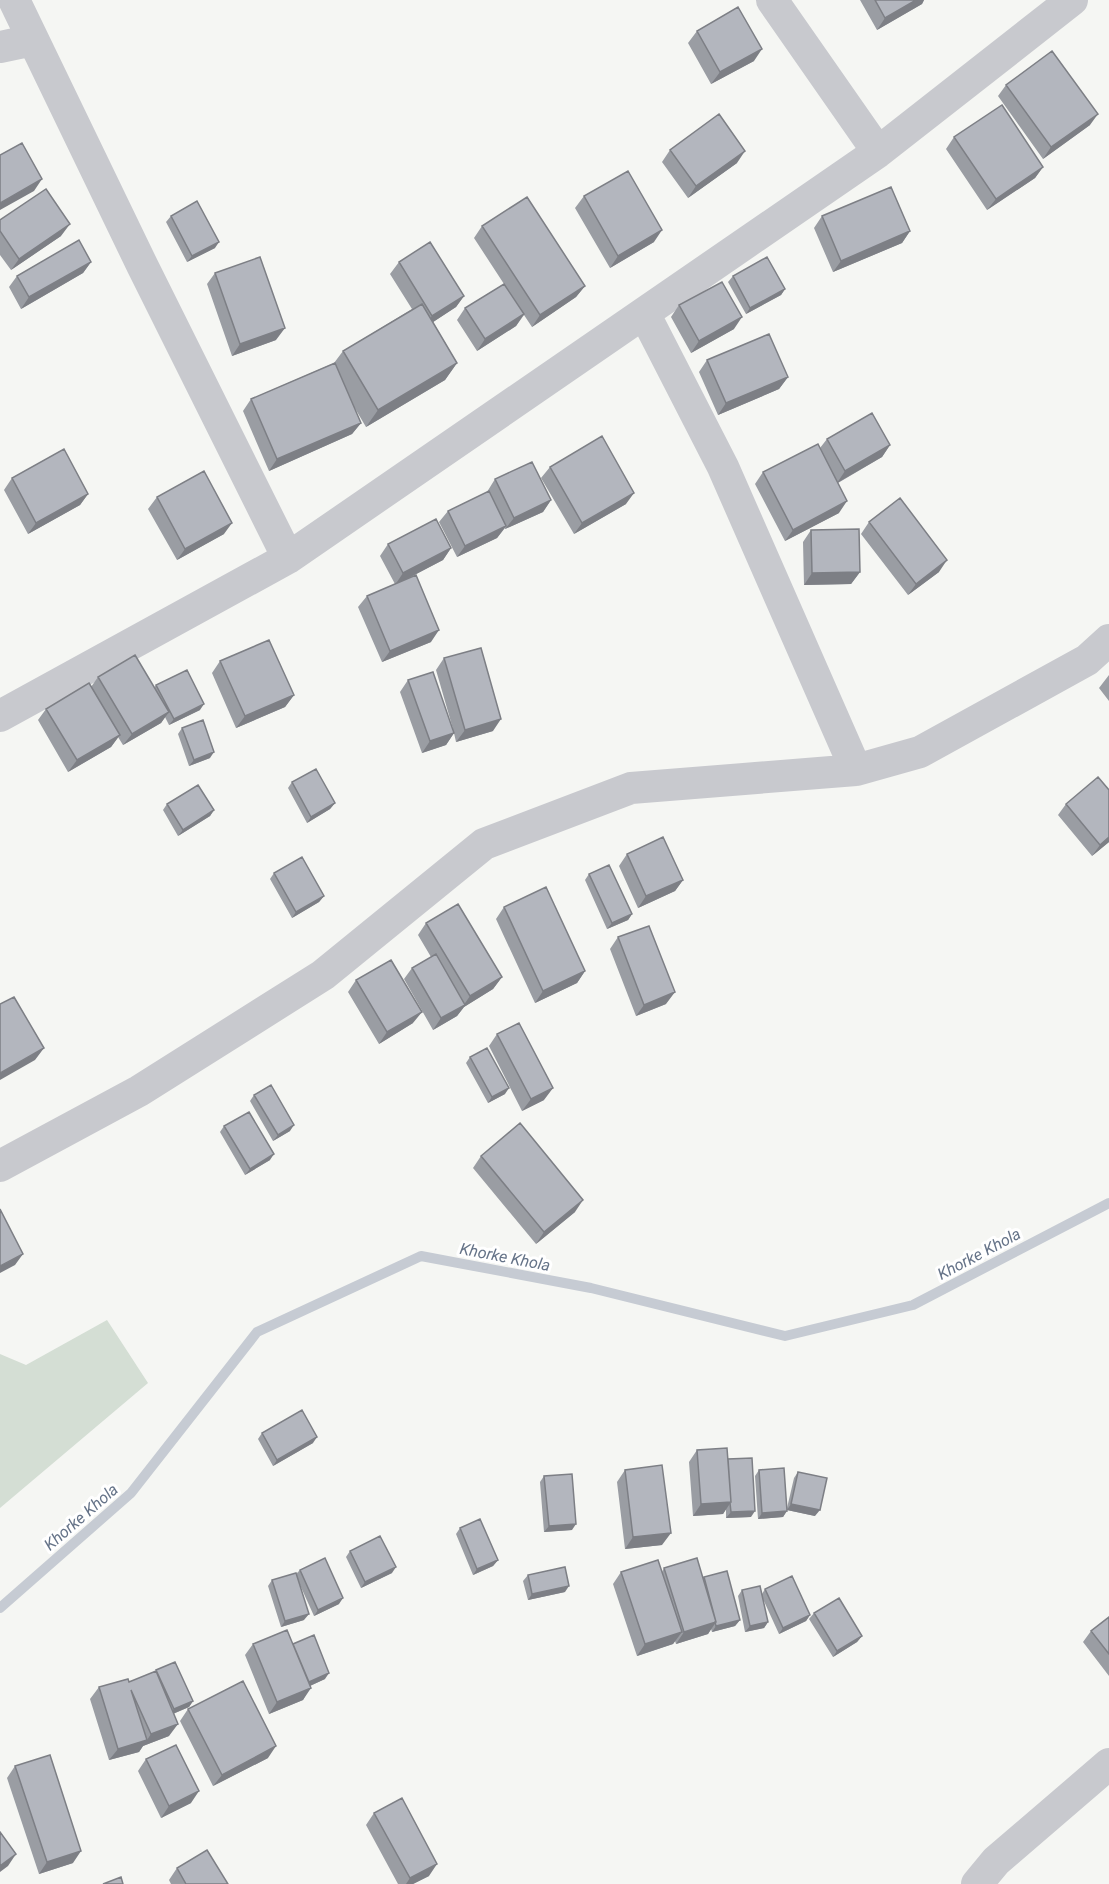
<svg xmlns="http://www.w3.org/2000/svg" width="1109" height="1884" viewBox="0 0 1109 1884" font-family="Roboto,sans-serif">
  <rect width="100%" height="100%" fill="#f5f6f3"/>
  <!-- green -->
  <path fill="#d4ded4" d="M107,1320L148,1383L0,1508V1354L26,1365Z"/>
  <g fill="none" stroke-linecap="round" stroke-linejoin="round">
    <!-- stream -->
    <path stroke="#c6cbd3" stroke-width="10" d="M0,1608L131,1493L257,1332L421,1256L591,1288L785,1336L913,1305L1109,1203"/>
    <!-- minor -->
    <path stroke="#c8c9ce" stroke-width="32" d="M14,0L142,265L288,558
      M772,0L878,152
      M0,47L33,40
      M644,313L723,467L856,770
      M0,716L288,558L878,152L1072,0
      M0,1166L139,1091L323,975L484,844L631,788L856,770L920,752L1087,660L1109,640
      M977,1884L996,1861L1109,1764"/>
  </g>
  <!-- wall -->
  <path fill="#9a9da3" d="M860,0H924L922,4L877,30Z
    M697,31L754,61L711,84L688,43Z
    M1006,85L1090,125L1043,159L998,96Z
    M954,137L1043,167L1035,178L987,210L946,149Z
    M670,150L737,163L688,198L662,162Z
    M584,196L654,242L610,268L575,208Z
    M171,216L215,248L187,262L166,222Z
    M822,216L910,231L902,243L833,272L814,228Z
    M0,220L61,236L11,270L0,255Z
    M482,226L585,286L576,297L532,327L524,315L516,326L477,351L457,320L465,308L504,284L474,238Z
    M91,262L83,273L21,309L9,287L17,276Z
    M399,262L464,296L456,307L433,322L457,363L445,380L366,427L353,405L361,423L352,434L269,471L243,411L251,399L334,363L343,351L412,309L390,274Z
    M215,273L276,340L232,356L207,284Z
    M733,276L785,289L781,295L746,314L728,282Z
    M679,305L734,329L691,353L671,317Z
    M707,360L788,377L779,389L718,415L699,372Z
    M827,439L890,445L882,457L838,483L839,513L785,541L755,484L763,472L820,448Z
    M550,467L626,504L574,534L541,478Z
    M12,478L88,494L80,505L28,534L4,490Z
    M495,479L551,500L543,512L505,529V528L497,538L457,557L439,522L448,511L487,492Z
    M157,497L224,534L177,560L148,509Z
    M869,522L939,572L908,595L861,534Z
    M811,530L860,572L851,584L804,585L803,542Z
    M388,544L451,548L443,560L405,580L431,642L382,662L358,607L367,596L395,584L380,556Z
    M444,658L493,731L456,742L454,733L446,745L422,753L400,692L408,680L453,729L436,670Z
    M220,661L294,695L285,707L236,728L212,673Z
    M1109,675V701L1099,688Z
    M98,677L154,688L156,685L200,710L169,725L165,717L161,723L123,745L118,737L111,747L68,772L38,720L46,709L91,687Z
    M182,728L210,758L189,766L178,734Z
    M292,782L335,803L330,809L307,823L288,788Z
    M1109,790V842L1092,856L1058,815L1066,804Z
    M167,804L214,810L210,816L178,836L163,810Z
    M627,854L683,880L675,891L638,908L619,866Z
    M274,873L324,896L319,902L292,918L270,879Z
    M589,874L632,914L628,920L607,929L585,880Z
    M504,907L585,971L577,983L535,1003L496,919Z
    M426,923L502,977L493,989L464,1007L457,1016L433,1030L404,979L412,968L431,957L418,935Z
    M618,937L666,1004L636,1016L610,949Z
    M356,980L413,1023L379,1044L348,992Z
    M497,1034L544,1100L522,1111L489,1046Z
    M470,1057L505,1094L488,1103L466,1063Z
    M254,1095L290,1131L273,1141L250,1101Z
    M224,1126L270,1160L245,1175L220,1132Z
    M481,1156L575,1212L536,1244L473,1168Z
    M262,1433L313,1443L273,1466L258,1439Z
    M697,1450L728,1459L751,1517L726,1518V1509L723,1514L693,1516L689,1462Z
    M625,1470L662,1545L625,1549L617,1482Z
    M759,1470L787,1508L794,1478L798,1472L815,1516L787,1510L783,1517L758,1519L755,1476Z
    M544,1476L572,1530L544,1532L540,1482Z
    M460,1528L498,1560L493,1566L473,1575L456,1534Z
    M350,1551L392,1573L361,1588L346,1557Z
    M664,1568L703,1578L704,1577L740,1620L735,1626L712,1632L711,1629L708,1634L676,1644L675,1641L673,1644L637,1656L613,1584L621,1572H662Z
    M300,1570L339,1604L314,1616L300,1585L304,1620L281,1627L268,1586L272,1580L296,1574Z
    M528,1575L565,1592L528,1600L523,1581Z
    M765,1589L810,1615L806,1621L779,1634L763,1599L768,1622L764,1628L745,1632L738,1596L742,1590L762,1594Z
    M814,1613L862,1636L857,1642L833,1657L809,1619Z
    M1109,1617V1676L1083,1642L1091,1631Z
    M253,1644H293L325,1679L310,1686L303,1700L269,1714L245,1655Z
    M156,1670L193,1701L189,1707L173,1714L169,1736L143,1746L139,1752L109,1760L90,1699L99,1687L129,1682L155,1672Z
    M188,1709L268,1758L213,1786L180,1721Z
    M146,1759L191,1803L161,1818L138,1771Z
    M15,1766L73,1863L39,1874L7,1778Z
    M374,1813L429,1876L413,1884H398L366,1825Z
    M177,1868L228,1884H171L169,1880Z"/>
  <!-- shaded-wall -->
  <path fill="#7d7f85" d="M916,0H924L922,4L877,30L885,18Z
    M762,49L754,61L711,84L720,72Z
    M1098,114L1090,125L1043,159L1051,147Z
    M745,151L737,163L688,198L696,186Z
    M1043,167L1035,178L987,210L996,199Z
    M42,179L34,191L0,210V203Z
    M70,224L61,236L11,270L19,259Z
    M662,230L654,242L610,268L618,256Z
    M910,231L902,243L833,272L841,261Z
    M219,242L215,248L187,262L192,256Z
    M91,262L83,273L21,309L29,297Z
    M585,286L576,297L532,327L540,315Z
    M785,289L781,295L746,314L750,308Z
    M464,296L456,307L424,328L432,316Z
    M524,314L516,326L477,351L485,339Z
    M742,317L734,329L691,353L699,341Z
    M285,328L276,340L232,356L240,344Z
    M457,363L445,380L366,427L378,410Z
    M788,377L779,389L718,415L726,403Z
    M361,423L352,434L269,471L277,459Z
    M890,445L882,457L837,483L845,471Z
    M634,493L626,504L574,534L582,523Z
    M88,494L80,505L28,534L36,523Z
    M551,500L543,512L505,529L514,518Z
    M847,501L839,513L785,541L793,530Z
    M232,523L224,534L177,560L185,549Z
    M506,526L497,538L457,557L465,546Z
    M451,548L443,560L395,585L403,573Z
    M947,560L939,572L908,595L916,584Z
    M860,572L851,584L804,585L812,573Z
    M439,630L431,642L382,662L390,651Z
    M294,695L285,707L236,728L245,716Z
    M204,704L200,710L169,725L174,719Z
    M169,712L161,723L123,745L132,734Z
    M501,719L493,731L456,742L465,730Z
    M454,733L446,745L422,753L430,741Z
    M120,735L111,747L68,772L77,760Z
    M214,752L210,758L189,766L194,760Z
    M335,803L330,809L307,823L311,817Z
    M214,810L210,816L178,836L183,830Z
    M1109,837V842L1092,856L1100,845Z
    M683,880L675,891L638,908L646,896Z
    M324,896L319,902L292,918L296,912Z
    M632,914L628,920L607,929L612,923Z
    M585,971L577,983L535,1003L543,991Z
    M502,977L493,989L464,1007L457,1016L433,1030L441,1018L463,1006L470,996Z
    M675,992L666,1004L636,1016L644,1005Z
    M422,1012L413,1023L379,1044L387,1032Z
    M44,1048L35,1060L0,1080V1073Z
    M509,1088L505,1094L488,1103L492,1097Z
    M553,1088L544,1100L522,1111L531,1099Z
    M294,1125L290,1131L273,1141L278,1135Z
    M274,1154L270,1160L245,1175L250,1169Z
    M583,1200L575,1212L536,1244L544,1232Z
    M23,1254L15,1265L0,1273V1266Z
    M317,1437L313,1443L273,1466L277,1460Z
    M731,1502L723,1514L693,1516L701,1504Z
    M791,1504L820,1510L815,1516L787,1510Z
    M755,1511L751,1517L726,1518L731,1512Z
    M787,1511L783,1517L758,1519L762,1513Z
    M576,1524L572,1530L544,1532L549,1526Z
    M671,1533L662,1545L625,1549L633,1537Z
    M498,1560L493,1566L473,1575L477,1569Z
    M396,1567L392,1573L361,1588L365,1582Z
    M569,1586L565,1592L528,1600L532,1594Z
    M343,1598L339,1604L314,1616L318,1610Z
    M309,1614L304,1620L281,1627L285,1621Z
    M810,1615L806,1621L779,1634L783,1628Z
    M740,1620L735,1626L712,1632L716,1626Z
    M716,1622L708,1634L676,1644L684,1632Z
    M768,1622L764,1628L745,1632L750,1626Z
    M682,1632L673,1644L637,1656L645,1644Z
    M862,1636L857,1642L833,1657L837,1651Z
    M329,1673L325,1679L303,1689L307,1683Z
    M311,1688L303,1700L269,1714L277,1702Z
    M193,1701L189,1707L170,1715L174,1709Z
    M178,1724L169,1736L143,1746L151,1734Z
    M147,1740L139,1752L109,1760L118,1749Z
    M276,1746L268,1758L213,1786L222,1775Z
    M199,1791L191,1803L161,1818L169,1806Z
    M81,1851L73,1863L39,1874L47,1862Z
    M16,1854L8,1866L0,1872V1866Z
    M437,1864L429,1876L413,1884H406L410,1878Z"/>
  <!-- building -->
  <path fill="#b3b6be" stroke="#7d7f85" stroke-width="1.5" d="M875,0H916L885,18Z
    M738,7L762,49L720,72L697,31Z
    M1052,51L1098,114L1051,147L1006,85Z
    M1002,105L1043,167L996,199L954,137Z
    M719,114L745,151L696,186L670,150Z
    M22,143L42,179L0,203V155Z
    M628,171L662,230L618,256L584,196Z
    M891,187L910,231L841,261L822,216Z
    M46,189L70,224L19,259L0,231V220Z
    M527,197L585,286L540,315L482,226Z
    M197,201L219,242L192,256L171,216Z
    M79,240L91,262L29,297L17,276Z
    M430,242L464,296L432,316L399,262Z
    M260,257L285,328L240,344L215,273Z
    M767,257L785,289L750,308L733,276Z
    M722,282L742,317L699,341L679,305Z
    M504,284L524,314L485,339L465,308Z
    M422,304L457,363L378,410L343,351Z
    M769,334L788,377L726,403L707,360Z
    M335,363L361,423L277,459L251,399Z
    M872,413L890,445L845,471L827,439Z
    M602,436L634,493L582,523L550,467Z
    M818,444L847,501L793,530L763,472Z
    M64,449L88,494L36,523L12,478Z
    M532,462L551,500L514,518L495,479Z
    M204,471L232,523L185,549L157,497Z
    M489,491L506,526L465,546L448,511Z
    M900,498L947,560L916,584L869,522Z
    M436,519L451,548L403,573L388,544Z
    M859,529L860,572L812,573L811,530Z
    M416,575L439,630L390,651L367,596Z
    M269,640L294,695L245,716L220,661Z
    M481,648L501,719L465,730L444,658Z
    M135,655L169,712L132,734L98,677Z
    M187,670L204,704L174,719L156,685Z
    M433,672L454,733L430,741L408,680Z
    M89,683L120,735L77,760L46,709Z
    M203,720L214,752L194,760L182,728Z
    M316,769L335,803L311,817L292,782Z
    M1098,777L1109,790V837L1100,845L1066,804Z
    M198,785L214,810L183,830L167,804Z
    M663,837L683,880L646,896L627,854Z
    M302,857L324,896L296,912L274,873Z
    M609,865L632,914L612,923L589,874Z
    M546,887L585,971L543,991L504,907Z
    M458,904L502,977L470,996L426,923Z
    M649,926L675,992L644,1005L618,937Z
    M436,954L465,1005L441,1018L412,968Z
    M391,960L422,1012L387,1032L356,980Z
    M14,997L44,1048L0,1073V1004Z
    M519,1023L553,1088L531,1099L497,1034Z
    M487,1048L509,1088L492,1097L470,1057Z
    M271,1085L294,1125L278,1135L254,1095Z
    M249,1112L274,1154L250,1169L224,1126Z
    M520,1123L583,1200L544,1232L481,1156Z
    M0,1209L23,1254L0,1266Z
    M302,1410L317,1437L277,1460L262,1433Z
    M727,1448L731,1502L701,1504L697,1450Z
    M752,1458L755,1511L731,1512L730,1503L731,1502L728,1459Z
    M662,1465L671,1533L633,1537L625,1470Z
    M784,1468L787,1511L762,1513L759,1470Z
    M798,1472L827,1478L820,1510L791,1504Z
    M572,1474L576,1524L549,1526L544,1476Z
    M480,1519L498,1560L477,1569L460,1528Z
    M380,1536L396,1567L365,1582L350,1551Z
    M325,1558L343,1598L318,1610L300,1570Z
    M697,1558L716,1622L684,1632L664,1568Z
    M658,1560L682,1632L645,1644L621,1572Z
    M565,1567L569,1586L532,1594L528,1575Z
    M727,1571L740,1620L716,1626L715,1622H716L704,1577Z
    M296,1573L309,1614L285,1621L272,1580Z
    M792,1576L810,1615L783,1628L765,1589Z
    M760,1586L768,1622L750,1626L742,1590Z
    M839,1598L862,1636L837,1651L814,1613Z
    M1109,1617V1654L1091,1631Z
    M287,1630L311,1688L277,1702L253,1644Z
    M314,1635L329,1673L309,1682L293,1644Z
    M175,1662L193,1701L174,1709L156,1670Z
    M156,1671L178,1724L151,1734L131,1690L147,1740L118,1749L99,1687L128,1679L129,1682Z
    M243,1681L276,1746L222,1775L188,1709Z
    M176,1745L199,1791L169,1806L146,1759Z
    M50,1755L81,1851L47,1862L15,1766Z
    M402,1798L437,1864L410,1878L374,1813Z
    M0,1832L16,1854L0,1866Z
    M207,1850L228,1884H186L177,1868Z
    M121,1877L123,1884H103Z"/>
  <g text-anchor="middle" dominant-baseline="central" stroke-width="6" stroke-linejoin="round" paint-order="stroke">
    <!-- water labels -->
    <g font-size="16" font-style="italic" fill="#657388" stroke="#fff">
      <text transform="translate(979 1254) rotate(-28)">Khorke Khola</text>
      <text transform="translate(505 1257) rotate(11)">Khorke Khola</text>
      <text transform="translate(81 1517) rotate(-41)">Khorke Khola</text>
    </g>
  </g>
</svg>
